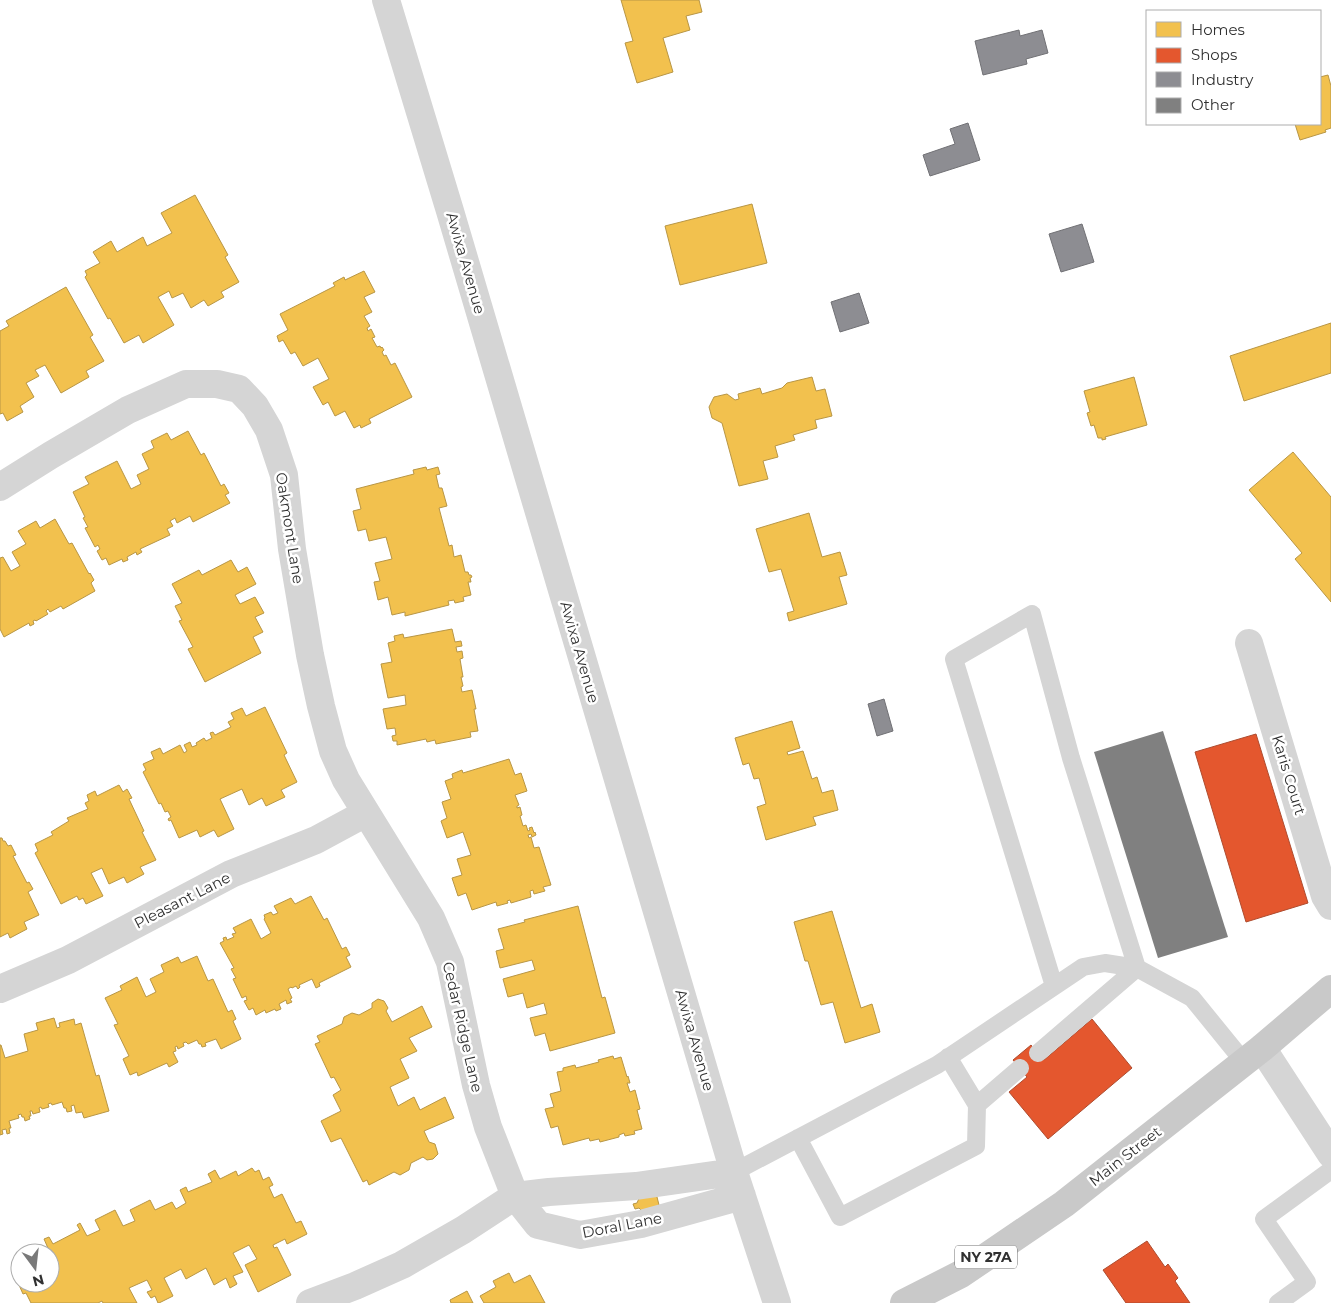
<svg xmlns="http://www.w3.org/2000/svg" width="1331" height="1303" viewBox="0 0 1331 1303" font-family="Montserrat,sans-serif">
  <rect width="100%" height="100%" fill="#fff"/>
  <!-- homes -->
  <path fill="#f2c14e" stroke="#b89645" d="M621,0H699L702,12L686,16L690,30L663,38L673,72L637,83L625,43L633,41Z
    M1328,75L1331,86V128L1325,130L1326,132L1300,140L1295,124H1320V77Z
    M195,195L228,255L225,257L239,282L221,292L224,297L208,306L204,300L191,308L183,293L172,298L169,291L158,297L174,325L143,343L139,335L124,343L110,318L108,319L85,277L87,275L85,271L100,263L93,252L111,241L117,252L143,237L147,246L172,233L161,213Z
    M752,204L767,263L680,285L665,226Z
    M364,271L375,292L364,297L372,312L364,316L370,326L367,328L368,331L371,329L375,337L372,338L377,347L380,346L381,348L382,347L384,350L382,352L384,356L386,355L391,365L395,363L412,397L369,419L371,423L361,428L360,425L354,428L345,411L335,416L328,402L323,405L313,387L329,379L318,358L303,366L295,352L291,354L283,340L279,342L277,336L288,330L280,314L335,286L333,283L344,277L345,280Z
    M66,287L93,335L90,337L104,361L86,371L89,377L61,393L45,365L35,370L39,376L26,383L34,397L20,406L23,412L7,421L3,413L0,414V331L9,326L6,321Z
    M1331,323V373L1244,401L1230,356Z
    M812,377L816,391L825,389L832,416L815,420L817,428L793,435L795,440L775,446L778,457L763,461L768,479L739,486L722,423L712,418L709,407L714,397L727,394L735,400L739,399L738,394L760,388L762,394L782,388L787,383Z
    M1134,377L1147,425L1105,437L1106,439L1102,440V438H1098L1094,425L1091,426L1087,413L1090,412L1084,391Z
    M188,431L201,455L204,453L221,486L224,484L229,493L225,495L230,503L193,522L190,516L177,523L175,518L170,521L173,526L167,529L170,535L140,549L142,552L137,555L136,552L127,557L128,560L123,562L122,559L109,565L106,558L102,560L97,551L100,549L98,545L95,547L85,528L88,527L83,518L85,517L73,492L89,484L85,477L117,461L131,489L141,484L137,475L149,469L142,454L154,448L151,441L167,433L171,440Z
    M1293,452L1331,497V602L1295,559L1302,553L1249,490Z
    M426,467L427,470L438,467L440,474L436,475L439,488H442L447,506L439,508L449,546L452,545L454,557L461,555L465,572H468L469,575H471L472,577L470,578L471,582H468L471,595L463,597L464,601L455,603L454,600L448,601L449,605L405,616V612L392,615L388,597L378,600L374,582L380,581L375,563L392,559L386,537L369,541L366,529L358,531L353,511L361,509L356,489L414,474L413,470Z
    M809,513L822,557L840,552L847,575L839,577L847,604L789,621L787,613L794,611L781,569L769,572L756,529Z
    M55,519L69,544L72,543L89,574L90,573L94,580L91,583L95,591L63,609L61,606L50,612L48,609L46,611L48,614L36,621L35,620L33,621L34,624L30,626L29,623L4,637L0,629V558L3,557L11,571L20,566L12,552L26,544L18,531L36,521L40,528Z
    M231,560L238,572L247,567L256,584L235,595L240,604L255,597L264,613L255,617L263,632L253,637L261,653L205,682L188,649L193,647L179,621L182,620L175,606L182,603L172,584L199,570L202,575Z
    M452,629L455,642L461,641L462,646L456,647L457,652L462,651L463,658L460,659L463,677H461L463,686L461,687L462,692L472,690L476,709H474L478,731L470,732L471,737L436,744L435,740L427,742L426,739L397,745V741H393L392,736L396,735L395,728L387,729L383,709L406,705L405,695L388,698L381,664L392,662L388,643L395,641L394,636L403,634L404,638Z
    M265,707L287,753L284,755L297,782L281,790L285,797L266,806L262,798L249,805L242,789L220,799L234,829L218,837L214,830L200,837L197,830L179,838L171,820L169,821L168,819L171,817L168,811L165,812L161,803L159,804L143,772L146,770L143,764L154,759L151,752L160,748L163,754L180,745L184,753L187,751L184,745L190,742L192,747L197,745L196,743L204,738L206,741L212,738L210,733L213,732L215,735L231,727L228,722L234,719L231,713L242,708L246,716Z
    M792,721L800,748L787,752L788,755L803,751L812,779L817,777L822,793L833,790L838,810L813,817L816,825L766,840L757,807L766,804L759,778L754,779L749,763L743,765L735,738Z
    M509,759L515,775L521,773L527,791L515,795L519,805L517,806V808L520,807L522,815L520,816L523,826L526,825L528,831L530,830L529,828L532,827L534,833L535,832L536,835L532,837L531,834L528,835L529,838L531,837L534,848L539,847L551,885L543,887L545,891L534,894L533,890L530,891L531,897L511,903L510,900L507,901L508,903L497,906L496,902L472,910L466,893L458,896L452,878L462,875L457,859L471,855L463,832L447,838L441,821L447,818L442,802L451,799L445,781L453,778L452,774L462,770L463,773Z
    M119,785L123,792L127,789L132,798L129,799L144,831L142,832L156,860L140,867L144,874L127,883L124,877L109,884L102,868L91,873L103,896L86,904L83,898L79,900L77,896L61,904L35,853L38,851L35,844L53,835L51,832L69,821L67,818L88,809L85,803L89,801L87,795L95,791L97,796Z
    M0,838H2L3,841H5L8,846L11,845L16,855L13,856L27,883L29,882L33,889L28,892L39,915L24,922L27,929L10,938L8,933L0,937Z
    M311,896L324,920L327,918L342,949L346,947L350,955L346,957L351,967L319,983L320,986L316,988L312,979L299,985L300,987L298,989L296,986L292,988L291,987L288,989L292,998L290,999L292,1002L287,1004L286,1000L279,1004L281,1009L276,1011L275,1009L266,1013L265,1010L256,1015L253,1008L249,1010L244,1001L247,1000L246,996L242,998L233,979L236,978L231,969L234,968L220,943L224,941L223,938L226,937L227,940L234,937L232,934L236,933L233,928L251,919L261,939L271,933L264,919L265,918L264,915L271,912L273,915L278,913L274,906L291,898L295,904Z
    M578,906L602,998L605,997L615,1033L550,1051L545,1033L535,1036L530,1018L547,1014L544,1003L527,1008L523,993L508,997L503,979L535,970L532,960L500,968L496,951L504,949L498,929L525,922L524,920Z
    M832,911L861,1008L872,1004L880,1032L845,1043L833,1002L821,1005L808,961H805L794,922Z
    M197,956L208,981L213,979L228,1012L232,1010L236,1019L233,1021L241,1039L221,1049L216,1039L205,1043L206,1046L202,1047L201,1044H199L197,1040L188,1044L186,1042L183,1043L184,1046L178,1049L177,1046L175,1047L176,1051L173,1052L178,1062L169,1067L167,1063L138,1076L137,1072L130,1075L123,1059L129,1056L114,1025L118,1024L105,998L122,990L120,986L137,977L146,997L156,992L150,979L164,972L161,965L178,957L181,963Z
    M378,999L384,1001L388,1008L386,1011L392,1022L422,1006L432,1027L409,1038L417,1051L400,1059L409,1078L390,1087L398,1106L414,1097L420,1110L445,1097L454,1118L424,1131L429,1142L435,1144L438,1154L433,1159L427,1160L423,1157L411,1163L409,1170L400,1175L394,1172L369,1185L367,1180L363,1182L341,1138L331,1142L321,1121L341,1111L333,1095L341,1090L334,1077L331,1078L315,1044L320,1042L317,1036L342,1024L344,1017L352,1013L359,1015L372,1008V1003Z
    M54,1018L57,1028L60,1027L59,1023L74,1019L75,1025L81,1023L96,1076L99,1075L109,1111L84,1118L82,1112L76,1113L74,1105L71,1106L72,1111L67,1112L66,1108H64L62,1102L52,1105L51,1103L48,1104L49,1107L42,1109L41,1107L39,1108L40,1112L33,1114L32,1111H30L31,1116H29L30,1119L25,1121L24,1117H22L21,1114L18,1115L19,1118L9,1121L11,1128H9L10,1133L7,1134L6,1129L2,1130L3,1134L0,1135V1045H1L5,1058L28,1051L24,1034L38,1030L36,1023Z
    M613,1056L614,1059L621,1057L627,1077L628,1076L630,1083H627L630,1092L635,1090L640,1109L637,1110L642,1129L634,1131L635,1134L625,1136L624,1133L619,1135V1137L600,1142L599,1139L590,1141L589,1138L563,1145L558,1126L551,1128L545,1109L554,1107L550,1094L561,1091L557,1072L563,1071V1068L575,1065L576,1068L599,1062L598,1060Z
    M252,1168L255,1172L259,1170L263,1180L269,1177L273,1185L269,1187L274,1198L282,1194L296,1223L301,1221L307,1234L287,1244L285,1239L273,1245L274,1248L277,1247L291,1275L258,1292L245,1265L257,1259L249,1245L233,1253L243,1272L233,1276L237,1284L230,1288L226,1278L214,1285L206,1268L186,1279L181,1269L164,1278L173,1296L159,1303H158L155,1296L151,1298L147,1292L152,1290L147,1280L129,1288L137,1303H103L102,1301L98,1303H31L26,1293L23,1294L19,1285L21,1283H50V1255H51L44,1239L49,1237L53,1244L80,1230L77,1225L80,1223L87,1236L100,1230L95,1220L115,1210L123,1226L135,1221L130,1210L150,1200L155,1210L172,1202L176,1209L186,1203L180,1190L186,1187L188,1192L212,1182L208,1174L215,1170L220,1179L236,1171L238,1176Z
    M651,1193L657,1197L659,1205L645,1214L639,1208L635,1209L633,1204L637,1203L640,1196Z
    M509,1273L514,1283L530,1275L545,1303H484L480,1296L496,1287L493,1281Z
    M467,1291L473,1303H451L450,1300Z"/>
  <!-- shops -->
  <path fill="#e4572e" stroke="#ae4c2f" d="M1256,734L1308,903L1246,922L1195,752Z
    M1092,1019L1132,1068L1048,1139L1009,1092L1027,1077L1013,1060L1031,1045L1044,1060Z
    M1147,1241L1165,1267L1168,1264L1178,1278L1175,1281L1190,1303H1126L1103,1270Z"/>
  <!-- industry -->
  <path fill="#8d8d92" stroke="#717175" d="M1019,30L1020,36L1042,30L1048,53L1026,59L1027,64L983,75L975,41Z
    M968,123L980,160L930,176L923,155L955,144L950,129Z
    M1082,224L1094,262L1061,272L1049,234Z
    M859,293L869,323L840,332L831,302Z
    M884,699L893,731L877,736L868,704Z"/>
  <!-- building -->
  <path fill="#808080" d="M1163,731L1228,937L1158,958L1094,752Z"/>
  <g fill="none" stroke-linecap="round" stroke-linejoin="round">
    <!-- lane -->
    <path stroke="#d5d5d5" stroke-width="18" d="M1038,1053L1137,968L1071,758L1032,614L954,659L1054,986
      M977,1105L1020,1068
      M798,1138L840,1217L976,1146L977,1105L948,1057
      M734,1172L937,1065L1083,967L1105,963L1137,968L1192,998L1244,1062
      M1278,1303L1307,1282L1264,1219L1331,1170"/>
    <!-- street -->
    <path stroke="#d5d5d5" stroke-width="28" d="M386,0L450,211L734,1172L777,1303
      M0,487L51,455L128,410L186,384H217L239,389L255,406L269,430L284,475L292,549L310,655L321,706L333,751L346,780L431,918L450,962L476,1085L488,1127L515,1196L538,1225L580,1235L641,1224L742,1196
      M1249,643L1325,896L1331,906
      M0,989L68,960L231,874L316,840L366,813
      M1262,1048L1331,1154
      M310,1303L355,1286L402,1265L463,1230L515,1196L549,1192L636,1186L734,1172"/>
    <!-- primary -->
    <path stroke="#c9c9c9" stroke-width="28" d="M904,1303L961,1274L1064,1204L1262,1048L1331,989"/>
  </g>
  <g text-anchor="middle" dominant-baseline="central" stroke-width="5" stroke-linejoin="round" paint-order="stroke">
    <!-- shield labels -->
    <rect fill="#fff" stroke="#6f6f6f" stroke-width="1" x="955" y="1245.5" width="62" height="23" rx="4"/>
    <g font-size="14" font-weight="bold" fill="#313131">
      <text x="986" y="1257">NY 27A</text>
    </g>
    <!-- street labels -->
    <g font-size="15" fill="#313131" stroke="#fff">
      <text transform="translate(466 263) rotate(74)">Awixa Avenue</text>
      <text transform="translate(290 528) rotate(81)">Oakmont Lane</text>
      <text transform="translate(580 652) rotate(74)">Awixa Avenue</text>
      <text transform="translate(1289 775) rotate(73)">Karis Court</text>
      <text transform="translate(182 900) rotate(-27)">Pleasant Lane</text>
      <text transform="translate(463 1027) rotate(77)">Cedar Ridge Lane</text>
      <text transform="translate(695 1040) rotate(74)">Awixa Avenue</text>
      <text transform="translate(1125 1156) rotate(-38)">Main Street</text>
      <text transform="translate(622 1225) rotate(-11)">Doral Lane</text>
    </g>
  </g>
  <!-- legend -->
  <rect x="1146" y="10" width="175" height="115" fill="#ffffff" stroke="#adadad"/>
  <rect x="1156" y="22" width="25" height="15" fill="#f2c14e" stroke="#adadad"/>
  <text x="1191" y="35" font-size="15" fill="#313131">Homes</text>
  <rect x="1156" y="48" width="25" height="15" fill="#e4572e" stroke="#adadad"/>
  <text x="1191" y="60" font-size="15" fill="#313131">Shops</text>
  <rect x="1156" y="72" width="25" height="15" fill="#8d8d92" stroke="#adadad"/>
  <text x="1191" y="85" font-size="15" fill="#313131">Industry</text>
  <rect x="1156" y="98" width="25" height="15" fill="#808080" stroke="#adadad"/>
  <text x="1191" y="110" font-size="15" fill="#313131">Other</text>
  <!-- north arrow -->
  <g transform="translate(35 1268) rotate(165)"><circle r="24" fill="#ffffff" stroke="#adadad"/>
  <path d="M0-4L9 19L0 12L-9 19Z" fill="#797979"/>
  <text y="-8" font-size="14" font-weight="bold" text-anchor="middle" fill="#313131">N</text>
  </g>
</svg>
